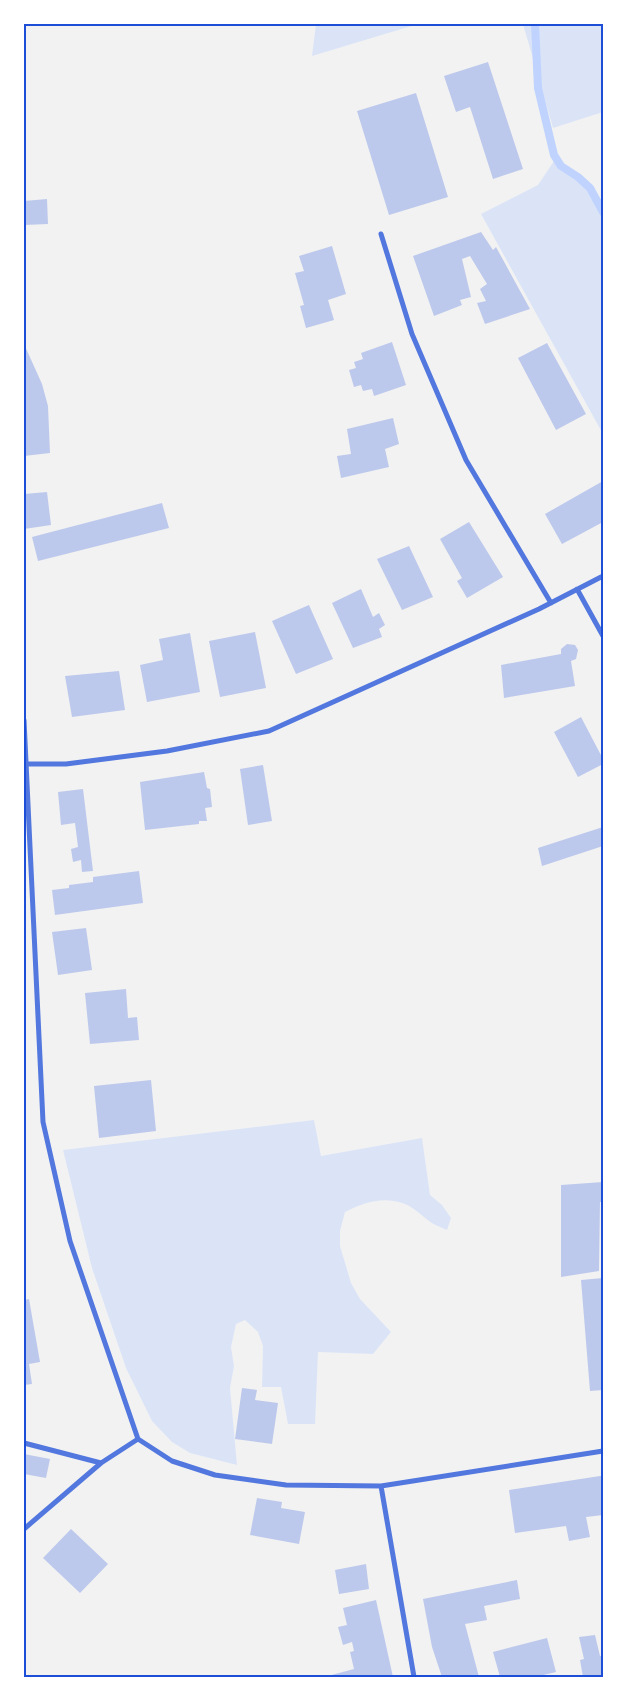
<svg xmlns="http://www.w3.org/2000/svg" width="627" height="1701" viewBox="0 0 627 1701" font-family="'IBM Plex Sans',sans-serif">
  <rect width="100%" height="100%" fill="#f2f2f2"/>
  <!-- green -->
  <path fill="#dbe4f7" d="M316,24H418L312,56Z
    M523,24H603V112L553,128Z
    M556,158L582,180L603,215V434L481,214L538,185Z
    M314,1120L321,1156L422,1138L430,1195L442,1205L451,1218L447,1230C441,1227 434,1225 429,1221C420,1214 412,1206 402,1203C382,1196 362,1203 345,1212L340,1231V1246L351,1283L360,1299L391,1332L373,1354L318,1352L315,1424H288L281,1387H262L263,1346L258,1332L245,1320L236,1324L231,1347L234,1366L230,1388L237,1465L190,1453L172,1442L152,1421L126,1368L92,1268L63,1150Z"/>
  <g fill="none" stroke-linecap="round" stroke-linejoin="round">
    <!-- stream -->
    <path stroke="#bfd3fe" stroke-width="8" d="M535,24L538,88L554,155L561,166L578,177L590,188L603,212"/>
  </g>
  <!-- building -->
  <path fill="#bdc9ec" d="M488,62L523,169L493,179L470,107L456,112L444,76Z
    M416,93L448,197L389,215L357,111Z
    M47,199L48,224L24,225V201Z
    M481,232L493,250L496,247L530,309L485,324L477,303L486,301L480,289L487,284L470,256L462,259L471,297L460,300L462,305L434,316L413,256Z
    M332,246L346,294L328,300L334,320L306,328L300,306L304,305L295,273L304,271L299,256Z
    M392,342L406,385L374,396L372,389L363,391L361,385L354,387L349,370L356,368L354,362L363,359L361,353Z
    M547,343L586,414L556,430L518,358Z
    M24,344L42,384L48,406L50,453L24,456Z
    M393,418L399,444L385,449L389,467L341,478L337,456L351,454L347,429Z
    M603,481V522L562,544L545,514Z
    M47,492L51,525L24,529V494Z
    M162,503L169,528L38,561L32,537Z
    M469,522L503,577L467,598L457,581L462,578L440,539Z
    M409,546L433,597L402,610L377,559Z
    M361,589L373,617L379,613L385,625L379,629L382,637L353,648L332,603Z
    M309,605L333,659L296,674L272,621Z
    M255,632L266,688L220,697L209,641Z
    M190,633L200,692L147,702L140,665L163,660L159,639Z
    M567,644L575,645L578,650L576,659L571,661L575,686L504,698L501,665L561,654V649Z
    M119,671L125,710L72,717L65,676Z
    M581,717L603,759V764L578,777L554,732Z
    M263,765L272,821L248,825L240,769Z
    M204,772L207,788L210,789L212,807L205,808L207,821H199V824L145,830L140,782Z
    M83,789L93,871L82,872L81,860L73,862L71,849L78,847L75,823L61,825L58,792Z
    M603,827V846L542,866L538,848Z
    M139,871L143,903L55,915L52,890L69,888V885L93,882V877Z
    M86,928L92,970L58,975L52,932Z
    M126,989L128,1018L137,1017L139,1040L90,1044L85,993Z
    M151,1080L156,1131L99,1138L94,1086Z
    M603,1182V1202H600L599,1271L561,1277V1185Z
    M603,1278V1390L590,1391L581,1280Z
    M29,1299L40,1362L29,1364L32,1384L24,1385V1300Z
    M242,1388L257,1390L255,1400L278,1403L272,1444L235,1439Z
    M24,1454L50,1459L46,1478L24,1474Z
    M600,1476H603V1515L586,1517L590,1537L569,1541L566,1526L515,1533L509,1490Z
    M257,1498L282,1502L281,1508L305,1512L299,1544L250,1535Z
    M71,1529L108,1564L80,1593L43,1558Z
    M366,1564L369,1589L339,1594L335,1570Z
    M517,1580L520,1599L484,1606L487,1620L465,1624L479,1677H442L432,1647L423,1599Z
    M376,1600L393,1677H324L354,1669L350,1652L354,1651L352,1642L343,1645L338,1627L347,1625L343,1608Z
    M595,1635L600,1656H603V1677H583L580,1660L584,1659L579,1637Z
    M547,1638L556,1672L535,1677H500L493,1652Z"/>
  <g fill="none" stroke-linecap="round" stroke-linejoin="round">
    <!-- minor -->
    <path stroke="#5277de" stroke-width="5" d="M381,234L412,334L466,460L551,603
      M577,589L603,636
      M24,720L43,1122L70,1241L138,1439
      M26,764H66L167,751L269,731L539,609L603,576
      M138,1439L172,1461L215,1475L286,1485L381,1486L603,1451
      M24,1443L101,1463
      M381,1486L414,1677
      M24,1529L101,1463L138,1439"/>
  </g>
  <!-- border -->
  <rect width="627" height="1701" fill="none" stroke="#ffffff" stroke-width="50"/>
  <rect x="25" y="25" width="577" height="1651" fill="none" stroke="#1d4ed8" stroke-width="2"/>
</svg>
